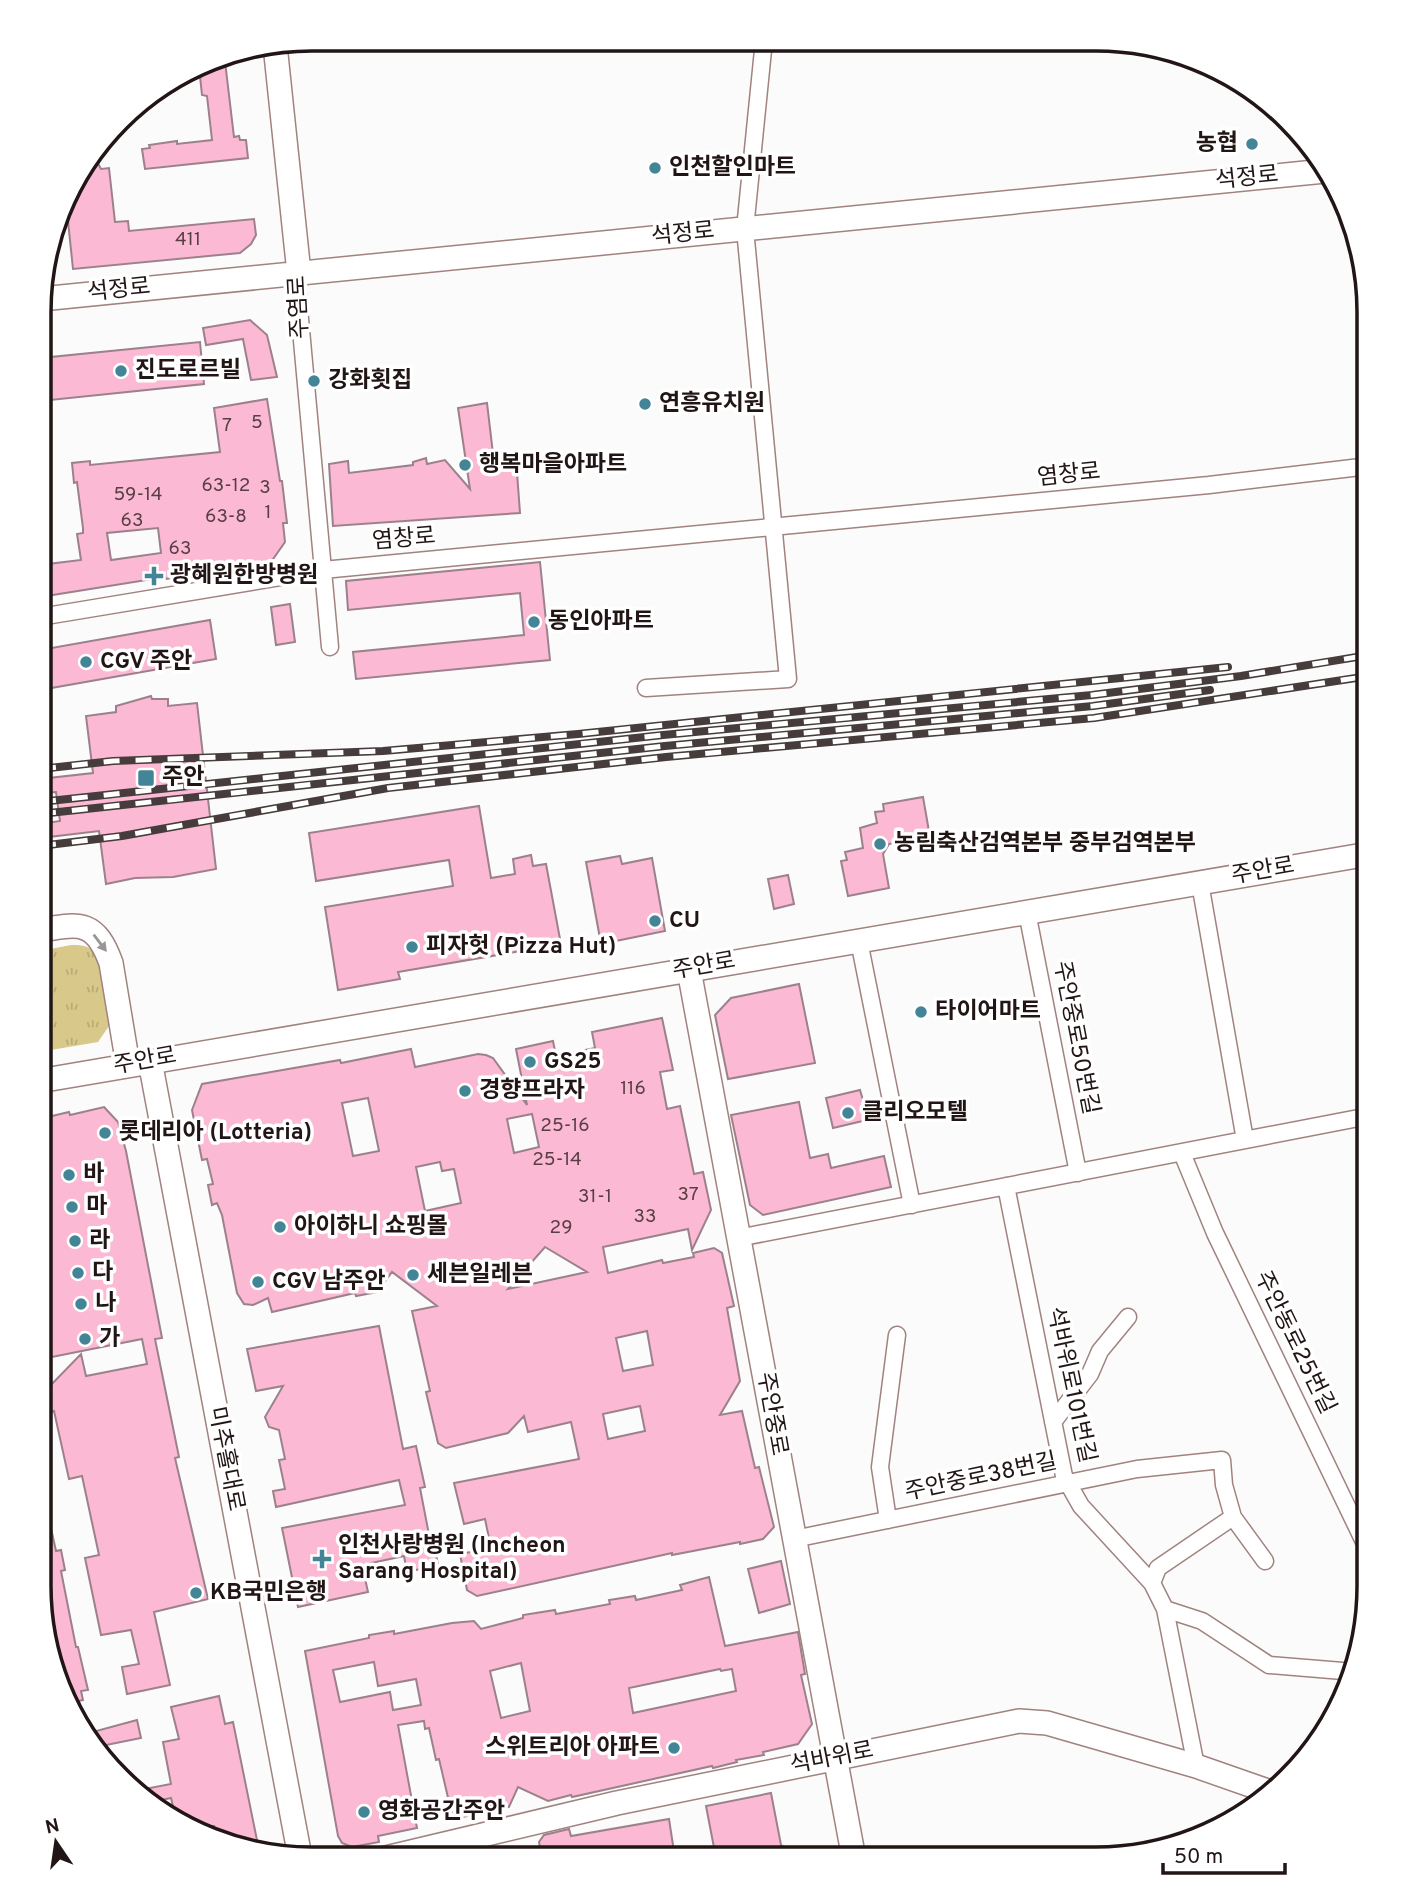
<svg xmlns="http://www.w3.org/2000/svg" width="1408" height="1898" viewBox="0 0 1408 1898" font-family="Overpass,'Noto Sans KR',sans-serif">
  <defs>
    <pattern id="grass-tufts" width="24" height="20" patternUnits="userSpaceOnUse" patternTransform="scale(1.75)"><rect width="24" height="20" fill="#d8c889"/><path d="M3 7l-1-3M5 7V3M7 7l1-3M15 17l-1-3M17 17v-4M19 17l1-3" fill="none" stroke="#b9ab75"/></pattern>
  </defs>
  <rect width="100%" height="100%" fill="#fbfbfb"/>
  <!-- grass -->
  <path fill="url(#grass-tufts)" d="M71,945C79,945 86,945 92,950C105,962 107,1008 109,1026L98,1042L39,1052L40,951Z"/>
  <!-- building -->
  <path fill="#fcb9d3" stroke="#9c818b" stroke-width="2" fill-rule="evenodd" d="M224,53L234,137L239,136L240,140H246L248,158L145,169L142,149L150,148L149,145L177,141V144L212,140L207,96L202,95L199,67Z
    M93,154L101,169L109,168L115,222L128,221L129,231L254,219L256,235L251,244L240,253L73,269L66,202L75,176Z
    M250,320L267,335L277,377L251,380L243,339L206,345L203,328Z
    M200,342L204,384L41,401V358Z
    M267,399L280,481H282L287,523H283L285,542L271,562L202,567L203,574L166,579L165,577L40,597V565L81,560L77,534L83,533V528L77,482L74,483L72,463L90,461V465L220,452L214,408ZM158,528L161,553L111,560L107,533Z
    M487,403L494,462L516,459L520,513L333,526L329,464L348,461L349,473L413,465V462L426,458L427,464L445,460L470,489L458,408Z
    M540,562L550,660L356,679L353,652L524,635L520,593L348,610L346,581Z
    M290,604L295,642L276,645L271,607Z
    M210,620L216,659L40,690V650Z
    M151,696L152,699H168V706L197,703L216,869L173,877L135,878L106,884L99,831L40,838V824L60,821L56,792L40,793V779L93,773L86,716L116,712V706Z
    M923,797L930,837L889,844L883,854L889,888L848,896L841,861L847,860L845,852L863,848L860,828L877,823L875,812L884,811L883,804Z
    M479,806L491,878L515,874L513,859L531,855L533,866L546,864L560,939L520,947L521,951L398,972L400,979L338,990L325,907L453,886L449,860L316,881L309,833Z
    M620,856L622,864L652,858L665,931L601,944L586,862Z
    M788,875L794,904L774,909L768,879Z
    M799,984L815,1063L728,1079L715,1015L731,998Z
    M662,1018L673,1070L660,1072L667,1109L680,1106L694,1174L703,1172L711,1210L692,1250L688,1229L603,1247L608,1273L662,1260L663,1263L694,1257L693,1253L714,1248L722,1253L734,1306L727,1308L740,1381L720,1415L742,1411L755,1468L759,1467L774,1527L763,1539L740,1544V1542L672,1555V1553L477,1596L467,1590L460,1554L491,1548L485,1519L464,1524L454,1483L579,1459L571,1422L528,1432L524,1416L508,1433L446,1448L438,1443L426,1392L430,1391L412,1311L437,1306L392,1272L377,1292L356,1296L355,1293L272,1312L268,1298L253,1305L244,1304L237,1293L222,1215L217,1203L212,1205L208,1185L213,1184L207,1159L202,1160L192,1110L202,1084L340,1060L341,1063L411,1049L415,1067L478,1054L486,1055L493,1058L527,1105L516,1049L553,1041L556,1056L595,1048L592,1032ZM368,1098L379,1151L353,1156L342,1103ZM532,1114L539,1147L514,1153L507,1119ZM440,1162L442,1171L454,1169L461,1203L425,1211L416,1167ZM545,1247L587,1272L508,1289ZM647,1331L653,1365L623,1371L616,1338ZM640,1406L645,1431L608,1439L603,1414Z
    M860,1090L863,1100L871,1099L873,1105L881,1103L884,1116L833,1128L826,1098Z
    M799,1102L810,1158L828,1154L831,1168L884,1156L891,1187L763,1215L750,1205L731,1115Z
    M104,1107L118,1122L126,1151L162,1338L155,1339L179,1457L175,1458L208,1599L154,1612L170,1685L127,1694L122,1667L139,1664L131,1630L101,1635L85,1558L99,1555L82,1476L69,1479L54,1411L51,1412L46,1390L81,1354L86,1376L147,1364L142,1339L47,1358L40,1354L39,1348V1119L69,1112L70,1115Z
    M379,1326L403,1449L416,1446L425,1487L420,1488L430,1540L433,1539L438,1565L407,1572L404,1556L362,1565L368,1592L298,1607L282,1528L405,1505L399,1480L276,1507L273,1491L285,1489L279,1460L285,1459L279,1430L269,1427L265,1417L283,1386L256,1391L247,1349Z
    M44,1496L56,1551L61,1550L65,1570L61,1571L76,1647H78L88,1690L81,1691L83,1700L66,1704L38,1586L39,1497Z
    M781,1561L790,1604L759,1613L748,1569Z
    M709,1577L725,1646L798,1632L805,1674L801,1675L812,1724L798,1744L763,1752L764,1755L736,1760L737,1762L713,1768L712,1766L572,1797L571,1795L548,1801L518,1787L509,1807L453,1819L439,1759L436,1760L429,1728L425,1729L424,1721L398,1725L417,1828L378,1836L379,1842L352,1847L342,1843L338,1836L305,1651L369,1638V1635L394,1631V1634L452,1623L474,1621L481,1629L523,1618V1615L555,1610L556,1614L610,1604L609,1600L635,1596L636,1600L682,1590L680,1585ZM374,1662L378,1686L416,1679L421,1705L393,1710L390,1692L340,1702L333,1670ZM521,1663L530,1711L501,1718L490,1671ZM720,1669L721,1671L732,1669L736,1691L633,1713L629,1688Z
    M219,1696L225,1724L233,1722L259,1850L216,1834L214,1826L201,1829L176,1819L171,1798L148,1803L134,1791L171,1784L163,1742L179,1739L171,1707Z
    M137,1720L141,1738L106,1745L112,1771L85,1734Z
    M771,1793L781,1845L802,1859L716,1858L706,1806Z
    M669,1819L675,1858H542L539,1842L544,1835L569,1829L571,1836Z"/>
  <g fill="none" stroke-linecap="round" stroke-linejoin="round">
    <!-- street casing -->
    <g stroke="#a0837f" stroke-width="19">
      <path id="street" d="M299,273L297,286L330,647
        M40,617L323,570L1209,485L1369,466
        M646,688L788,679L745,229L764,40
        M1200,883L1245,1140
        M1027,912L1078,1173
        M859,941L912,1205
        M1182,1153L1215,1233L1369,1552
        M1006,1186L1064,1476L1081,1506L1152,1583L1165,1609L1196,1766
        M738,1238L1369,1116
        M1053,1422L1090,1374L1100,1351L1128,1317
        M888,1520L880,1467L897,1335
        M794,1539L1137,1469L1222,1460L1224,1485L1233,1517L1265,1561
        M1152,1583L1158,1568L1233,1517
        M1165,1609L1202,1621L1269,1665L1355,1672"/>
    </g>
    <!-- secondary casing -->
    <g stroke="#a0837f" stroke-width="26">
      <path id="secondary" d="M275,45L299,273
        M41,299L1325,171
        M40,930C79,924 95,919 111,963L128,1065
        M689,970L854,1859
        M150,1061L300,1857
        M39,1081L1369,854
        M386,1858L617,1803L1019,1721L1047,1723L1196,1766L1273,1793"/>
    </g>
    <!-- street -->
    <use href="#street" stroke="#fff" stroke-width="16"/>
    <!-- secondary -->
    <use href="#secondary" stroke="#fff" stroke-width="23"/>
    <!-- rail casing -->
    <g stroke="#453c3b" stroke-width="8">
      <path id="rail" d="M40,769L113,761L383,751L578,734L1228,667
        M40,802L663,735L1092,695L1241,676L1369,655
        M40,814L665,746L1093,706L1210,690
        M40,846L122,836L388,788L666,757L1094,718L1369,676"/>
    </g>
    <!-- rail -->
    <use href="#rail" stroke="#fff" stroke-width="5" stroke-dasharray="16" stroke-linecap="butt"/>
  </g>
  <!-- one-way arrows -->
  <defs><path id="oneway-solid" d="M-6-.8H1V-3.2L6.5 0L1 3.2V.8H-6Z" transform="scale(1.75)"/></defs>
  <use fill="#9b9696" href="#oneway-solid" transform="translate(100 943) rotate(53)"/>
  <!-- markers -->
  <g fill="#448497" stroke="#fff" stroke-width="2.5">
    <circle cx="1252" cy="144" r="7"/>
    <circle cx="655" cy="168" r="7"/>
    <circle cx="121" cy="371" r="7"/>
    <circle cx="314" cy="381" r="7"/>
    <circle cx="645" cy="404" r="7"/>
    <circle cx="465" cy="465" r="7"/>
    <path d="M150.5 565.5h7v7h7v7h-7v7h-7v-7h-7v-7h7z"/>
    <circle cx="534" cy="622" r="7"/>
    <circle cx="86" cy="662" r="7"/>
    <rect x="137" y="769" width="18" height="18" rx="3.5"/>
    <circle cx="880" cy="844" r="7"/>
    <circle cx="655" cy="921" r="7"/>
    <circle cx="412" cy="947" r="7"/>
    <circle cx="921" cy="1012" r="7"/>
    <circle cx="530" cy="1062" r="7"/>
    <circle cx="465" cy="1091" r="7"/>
    <circle cx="848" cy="1113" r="7"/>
    <circle cx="105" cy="1133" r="7"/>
    <circle cx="69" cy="1175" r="7"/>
    <circle cx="72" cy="1207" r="7"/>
    <circle cx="280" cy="1227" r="7"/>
    <circle cx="75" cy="1241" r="7"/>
    <circle cx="78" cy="1273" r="7"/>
    <circle cx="413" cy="1275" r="7"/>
    <circle cx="258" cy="1282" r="7"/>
    <circle cx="81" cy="1304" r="7"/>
    <circle cx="85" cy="1339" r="7"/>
    <path d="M318.5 1548.5h7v7h7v7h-7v7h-7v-7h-7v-7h7z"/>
    <circle cx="196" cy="1593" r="7"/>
    <circle cx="674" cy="1748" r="7"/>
    <circle cx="364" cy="1812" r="7"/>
  </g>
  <g text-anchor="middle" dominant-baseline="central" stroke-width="7" stroke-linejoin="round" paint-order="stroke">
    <!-- number labels -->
    <g font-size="19" fill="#583f44">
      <text x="188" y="240">411</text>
      <text x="257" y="423">5</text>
      <text x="227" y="426">7</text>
      <text x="226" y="486">63-12</text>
      <text x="265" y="488">3</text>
      <text x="138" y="495">59-14</text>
      <text x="268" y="513">1</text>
      <text x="226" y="517">63-8</text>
      <text x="132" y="521">63</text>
      <text x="180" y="549">63</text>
      <text x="633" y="1089">116</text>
      <text x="565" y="1126">25-16</text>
      <text x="557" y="1160">25-14</text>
      <text x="688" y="1195">37</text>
      <text x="595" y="1197">31-1</text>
      <text x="645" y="1217">33</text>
      <text x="561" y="1228">29</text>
    </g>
    <!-- poi labels -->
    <g font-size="23" font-weight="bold" fill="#211615" stroke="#fff" text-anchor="start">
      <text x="1238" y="144" text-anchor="end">농협</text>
      <text x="669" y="168">인천할인마트</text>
      <text x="135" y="371">진도로르빌</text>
      <text x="328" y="381">강화횟집</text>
      <text x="659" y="404">연흥유치원</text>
      <text x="479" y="465">행복마을아파트</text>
      <text x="170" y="576">광혜원한방병원</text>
      <text x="548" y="622">동인아파트</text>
      <text x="100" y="662">CGV 주안</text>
      <text x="162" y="778">주안</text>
      <text x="894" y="844">농림축산검역본부 중부검역본부</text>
      <text x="669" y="921">CU</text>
      <text x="426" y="947">피자헛 (Pizza Hut)</text>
      <text x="935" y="1012">타이어마트</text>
      <text x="544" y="1062">GS25</text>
      <text x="479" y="1091">경향프라자</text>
      <text x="862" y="1113">클리오모텔</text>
      <text x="119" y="1133">롯데리아 (Lotteria)</text>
      <text x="83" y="1175">바</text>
      <text x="86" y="1207">마</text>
      <text x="294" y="1227">아이하니 쇼핑몰</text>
      <text x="89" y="1241">라</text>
      <text x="92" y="1273">다</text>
      <text x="427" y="1275">세븐일레븐</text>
      <text x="272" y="1282">CGV 남주안</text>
      <text x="95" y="1304">나</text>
      <text x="99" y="1339">가</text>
      <text x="338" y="1546">인천사랑병원 (Incheon<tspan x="338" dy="26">Sarang Hospital)</tspan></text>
      <text x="210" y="1593">KB국민은행</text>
      <text x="660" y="1748" text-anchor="end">스위트리아 아파트</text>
      <text x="378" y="1812">영화공간주안</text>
    </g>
    <!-- street labels -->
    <g font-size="23" fill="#211615" stroke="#fff">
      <text transform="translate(1247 179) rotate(-6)">석정로</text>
      <text transform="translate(683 235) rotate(-6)">석정로</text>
      <text transform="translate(119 291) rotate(-6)">석정로</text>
      <text transform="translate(300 307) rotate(-93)">주염로</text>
      <text transform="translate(1069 476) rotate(-6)">염창로</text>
      <text transform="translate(404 540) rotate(-5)">염창로</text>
      <text transform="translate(1263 872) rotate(-10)">주안로</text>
      <text transform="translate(704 967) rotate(-10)">주안로</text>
      <text transform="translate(1075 1038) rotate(79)">주안중로50번길</text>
      <text transform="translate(145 1062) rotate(-10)">주안로</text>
      <text transform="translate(1294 1343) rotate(64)">주안동로25번길</text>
      <text transform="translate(1070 1385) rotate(78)">석바위로101번길</text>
      <text transform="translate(771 1414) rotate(80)">주안중로</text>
      <text transform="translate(225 1459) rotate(79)">미추홀대로</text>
      <text transform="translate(981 1478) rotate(-12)">주안중로38번길</text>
      <text transform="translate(832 1759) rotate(-11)">석바위로</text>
    </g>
  </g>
  <!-- crop -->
  <path d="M0 0H1408V1898H0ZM312 51H1096A261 261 0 0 1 1357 312V1586A261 261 0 0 1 1096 1847H312A261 261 0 0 1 51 1586V312A261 261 0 0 1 312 51Z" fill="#fff" fill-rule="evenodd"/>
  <path fill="none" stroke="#211615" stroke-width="3.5" d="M312 51H1096A261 261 0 0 1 1357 312V1586A261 261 0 0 1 1096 1847H312A261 261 0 0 1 51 1586V312A261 261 0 0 1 312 51Z"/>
  <!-- north arrow -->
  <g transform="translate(56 1842) rotate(347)" stroke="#ffffff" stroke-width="5" paint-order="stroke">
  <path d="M0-5L12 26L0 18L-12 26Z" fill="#211615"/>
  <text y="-10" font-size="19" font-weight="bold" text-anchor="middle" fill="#211615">N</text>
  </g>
  <!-- scale -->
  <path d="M1163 1863v10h122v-10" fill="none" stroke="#211615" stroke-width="3.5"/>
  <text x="1174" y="1863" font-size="21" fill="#211615" stroke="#ffffff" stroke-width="5" paint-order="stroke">50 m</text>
</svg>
